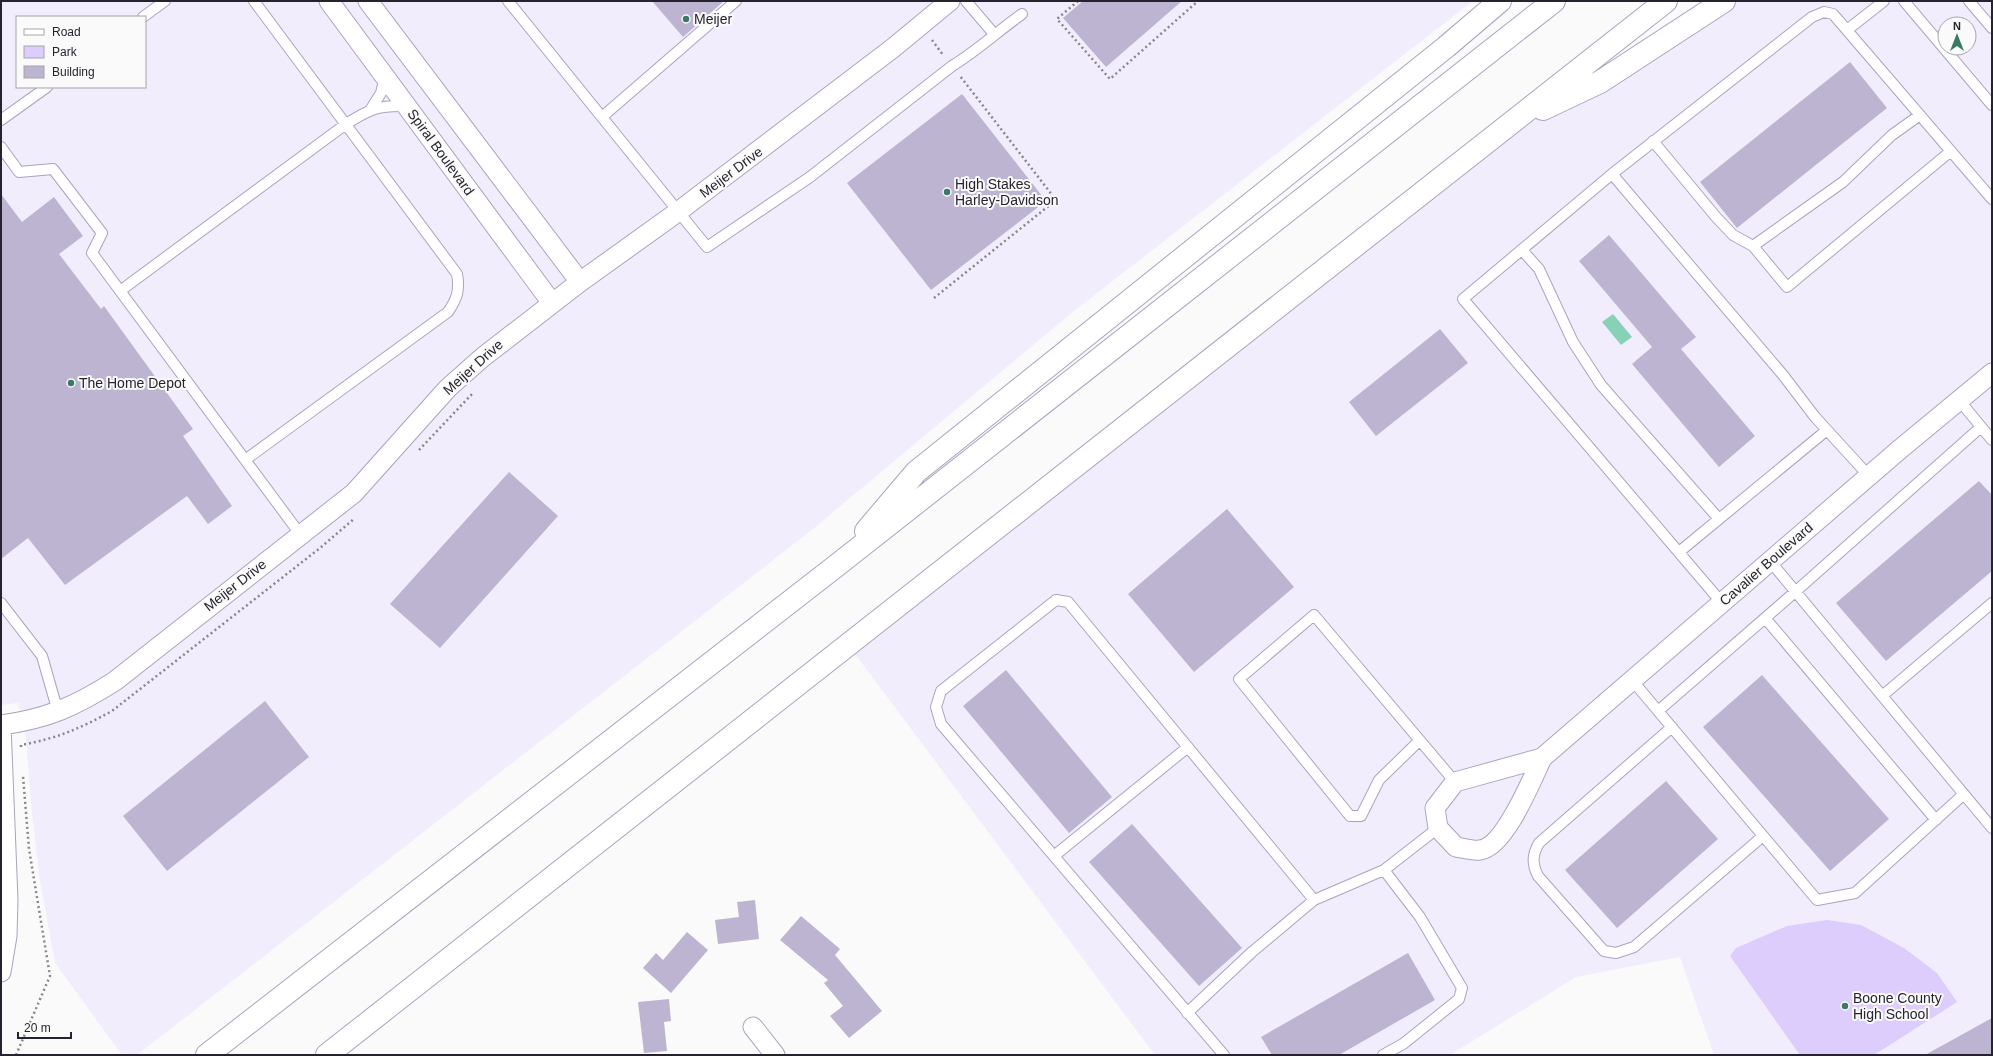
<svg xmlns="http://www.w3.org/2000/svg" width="1993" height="1056" viewBox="0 0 1993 1056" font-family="Helvetica,sans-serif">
  <rect width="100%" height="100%" fill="#fafafa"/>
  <!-- built -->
  <path fill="#f2edfd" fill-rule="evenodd" d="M1,1H1473L1074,311L813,529L137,1055H122L55,963L39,875L31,803L26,738L18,703L1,705ZM17,17H145V87H17Z
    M1724,1H1992V1055H1714L1680,957L1576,977L1450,1055H1155L849,646L1507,126ZM1945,24H1969V48H1945Z"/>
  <!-- green -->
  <path fill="#dccdfc" d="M1827,920L1861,925L1904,948L1937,973L1957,1002L1874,1055H1800L1730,956L1736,948L1787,926Z"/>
  <!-- water -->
  <path fill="#87d2b7" d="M1613,314L1632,337L1621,345L1602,322Z"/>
  <!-- building -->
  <path fill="#bdb4d2" d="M652,1H724L683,37Z
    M1083,1H1182L1106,67L1063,18Z
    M1850,62L1887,108L1737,228L1700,182Z
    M962,94L1046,201L931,290L847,183Z
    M1,194L22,222L54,197L83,236L59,254L101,309L104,306L193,429L183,436L232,506L208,524L187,496L65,585L28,538L1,559Z
    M1609,235L1696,337L1681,349L1755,436L1719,467L1632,364L1652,347L1579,261Z
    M1440,329L1468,363L1376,436L1349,402Z
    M509,472L558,516L440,648L390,604Z
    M1979,481L1992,495V571L1886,661L1836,603Z
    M1227,509L1294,587L1194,672L1128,594Z
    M1006,670L1112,797L1069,833L963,706Z
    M1762,675L1889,819L1830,871L1703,727Z
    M265,701L309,757L167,871L123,816Z
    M1666,781L1718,839L1617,928L1565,870Z
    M1132,824L1242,948L1199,986L1089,862Z
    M755,900L759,939L718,944L715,920L739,917L737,902Z
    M801,916L840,949L835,955L882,1011L849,1038L830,1016L843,1006L824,983L828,980L780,940Z
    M687,932L708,950L671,993L643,968L656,953L663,960Z
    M1408,953L1435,1000L1339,1055H1272L1261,1037Z
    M669,999L671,1021L664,1022L667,1051L644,1053L638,1002Z
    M1992,1018V1055H1925Z"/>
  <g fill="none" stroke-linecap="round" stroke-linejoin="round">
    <!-- lane casing -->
    <g stroke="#aca2c0" stroke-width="12">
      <path id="lane" d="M508,1L707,247L810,177L952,66C977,51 998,31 1022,14
        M966,1L994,34
        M1904,1L1992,105
        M1969,1L1992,28
        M143,17L165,1
        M1847,30L1884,1
        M371,109L381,93L385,77
        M602,117L736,1
        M1,120L47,87
        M1653,141L1716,217L1733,235L1753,246L1787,287L1951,151
        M1,147L19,172L53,169L102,233L92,253L300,534
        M1612,174L1783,375L1815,417L1869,476
        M1753,246L1843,182L1892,135L1920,115
        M1522,250L1539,269L1573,342L1601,385L1719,519
        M120,291L346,124C370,109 378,105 407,106
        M1959,400L1992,440
        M245,460L448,312C457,299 460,290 457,274L254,1
        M1679,552L1827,430
        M1770,561L1992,828
        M1,603L42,656L58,712
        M1722,603L1463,299L1612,174L1812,17L1824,12L1833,14L1992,199
        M1765,618L1936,820
        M1632,680L1817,900L1855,893L1964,794
        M1882,696L1992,603
        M1658,711L1795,592L1981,427
        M1672,727L1539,843C1532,855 1532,864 1538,876L1604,951L1616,953L1634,947L1763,836
        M1419,741L1379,780L1361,816H1350L1239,679L1314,615L1455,782
        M1054,856L1188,747
        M1187,1013L1252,952L1314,900
        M1224,1055L941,724L936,707L941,691L1056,600L1068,602L1314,900L1384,870L1438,828
        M1383,1055L1403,1044L1459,999L1462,988L1420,917L1384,870"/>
    </g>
    <!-- street casing -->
    <g stroke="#aca2c0" stroke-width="21">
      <path id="street" d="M329,1L552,303
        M368,1L580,282
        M1,725C47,719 76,706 115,681L354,493L448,388L483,357L580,282L679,211L893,48L950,1
        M1542,758L1455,782L1435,808L1438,828L1456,847C1463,848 1473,851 1480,850C1505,847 1532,779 1542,758L1899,450L1992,373
        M1,972L7,936L8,900L1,725
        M753,1027L775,1055"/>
    </g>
    <!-- highway casing -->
    <g stroke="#aca2c0" stroke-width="24">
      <path id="highway" d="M1543,109L1600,82L1724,1
        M866,531L916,472L1446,47L1500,1
        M207,1055L836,566L1554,1
        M327,1055L1666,1"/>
    </g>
    <!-- path -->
    <path stroke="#88868b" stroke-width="2.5" stroke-dasharray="2 3" stroke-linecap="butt" d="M1078,1L1057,19L1110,79L1198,1
      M932,40L943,55
      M934,298L1056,200L960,76
      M419,450L472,394
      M21,747V745C58,738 79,729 112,711L320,548L355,518
      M16,1055L50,976L29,849L23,776"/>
    <!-- lane -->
    <use href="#lane" stroke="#fff" stroke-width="10"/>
    <!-- street -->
    <use href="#street" stroke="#fff" stroke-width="19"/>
    <!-- highway -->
    <use href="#highway" stroke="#fff" stroke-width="22"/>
  </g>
  <!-- markers -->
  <g fill="#3c7964" stroke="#fafafa" stroke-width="1.5">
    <circle cx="686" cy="19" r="4"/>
    <circle cx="947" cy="192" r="4"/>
    <circle cx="71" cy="383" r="4"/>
    <circle cx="1845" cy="1006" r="4"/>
  </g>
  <g text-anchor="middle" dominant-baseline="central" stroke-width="4" stroke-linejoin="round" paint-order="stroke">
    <!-- poi labels -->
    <g font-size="14" fill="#27232e" stroke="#fafafa" text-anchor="start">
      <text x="694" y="19">Meijer</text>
      <text x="955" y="184">High Stakes<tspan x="955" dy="16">Harley-Davidson</tspan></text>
      <text x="79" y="383">The Home Depot</text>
      <text x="1853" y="998">Boone County<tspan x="1853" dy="16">High School</tspan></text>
    </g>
    <!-- street labels -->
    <g font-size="14" fill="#27232e" stroke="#fafafa">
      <text transform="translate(441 152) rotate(54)">Spiral Boulevard</text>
      <text transform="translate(731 172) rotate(-37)">Meijer Drive</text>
      <text transform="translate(473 367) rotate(-42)">Meijer Drive</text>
      <text transform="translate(1766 564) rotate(-41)">Cavalier Boulevard</text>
      <text transform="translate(235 585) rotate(-38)">Meijer Drive</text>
    </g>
  </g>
  <!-- border -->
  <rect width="1993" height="1056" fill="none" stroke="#27232e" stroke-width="4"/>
  <!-- legend -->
  <rect x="16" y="16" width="130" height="72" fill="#fafafa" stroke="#a6a4a8"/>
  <rect x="24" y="29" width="20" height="6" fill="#ffffff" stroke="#a6a4a8"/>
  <text x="52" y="36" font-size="12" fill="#27232e">Road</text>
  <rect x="24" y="46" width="20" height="12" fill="#dccdfc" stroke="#a6a4a8"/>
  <text x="52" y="56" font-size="12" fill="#27232e">Park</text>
  <rect x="24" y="66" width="20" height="12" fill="#bdb4d2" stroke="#a6a4a8"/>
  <text x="52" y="76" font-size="12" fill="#27232e">Building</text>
  <!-- north arrow -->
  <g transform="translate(1957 36)"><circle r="19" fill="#fafafa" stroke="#a6a4a8"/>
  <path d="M0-3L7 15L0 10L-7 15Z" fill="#3c7964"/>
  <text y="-6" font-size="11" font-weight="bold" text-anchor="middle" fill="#27232e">N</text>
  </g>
  <!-- scale -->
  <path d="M18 1032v6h53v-6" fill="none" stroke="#27232e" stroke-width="2"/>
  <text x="24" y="1032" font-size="12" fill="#27232e" stroke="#fafafa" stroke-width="3" paint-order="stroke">20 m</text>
</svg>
